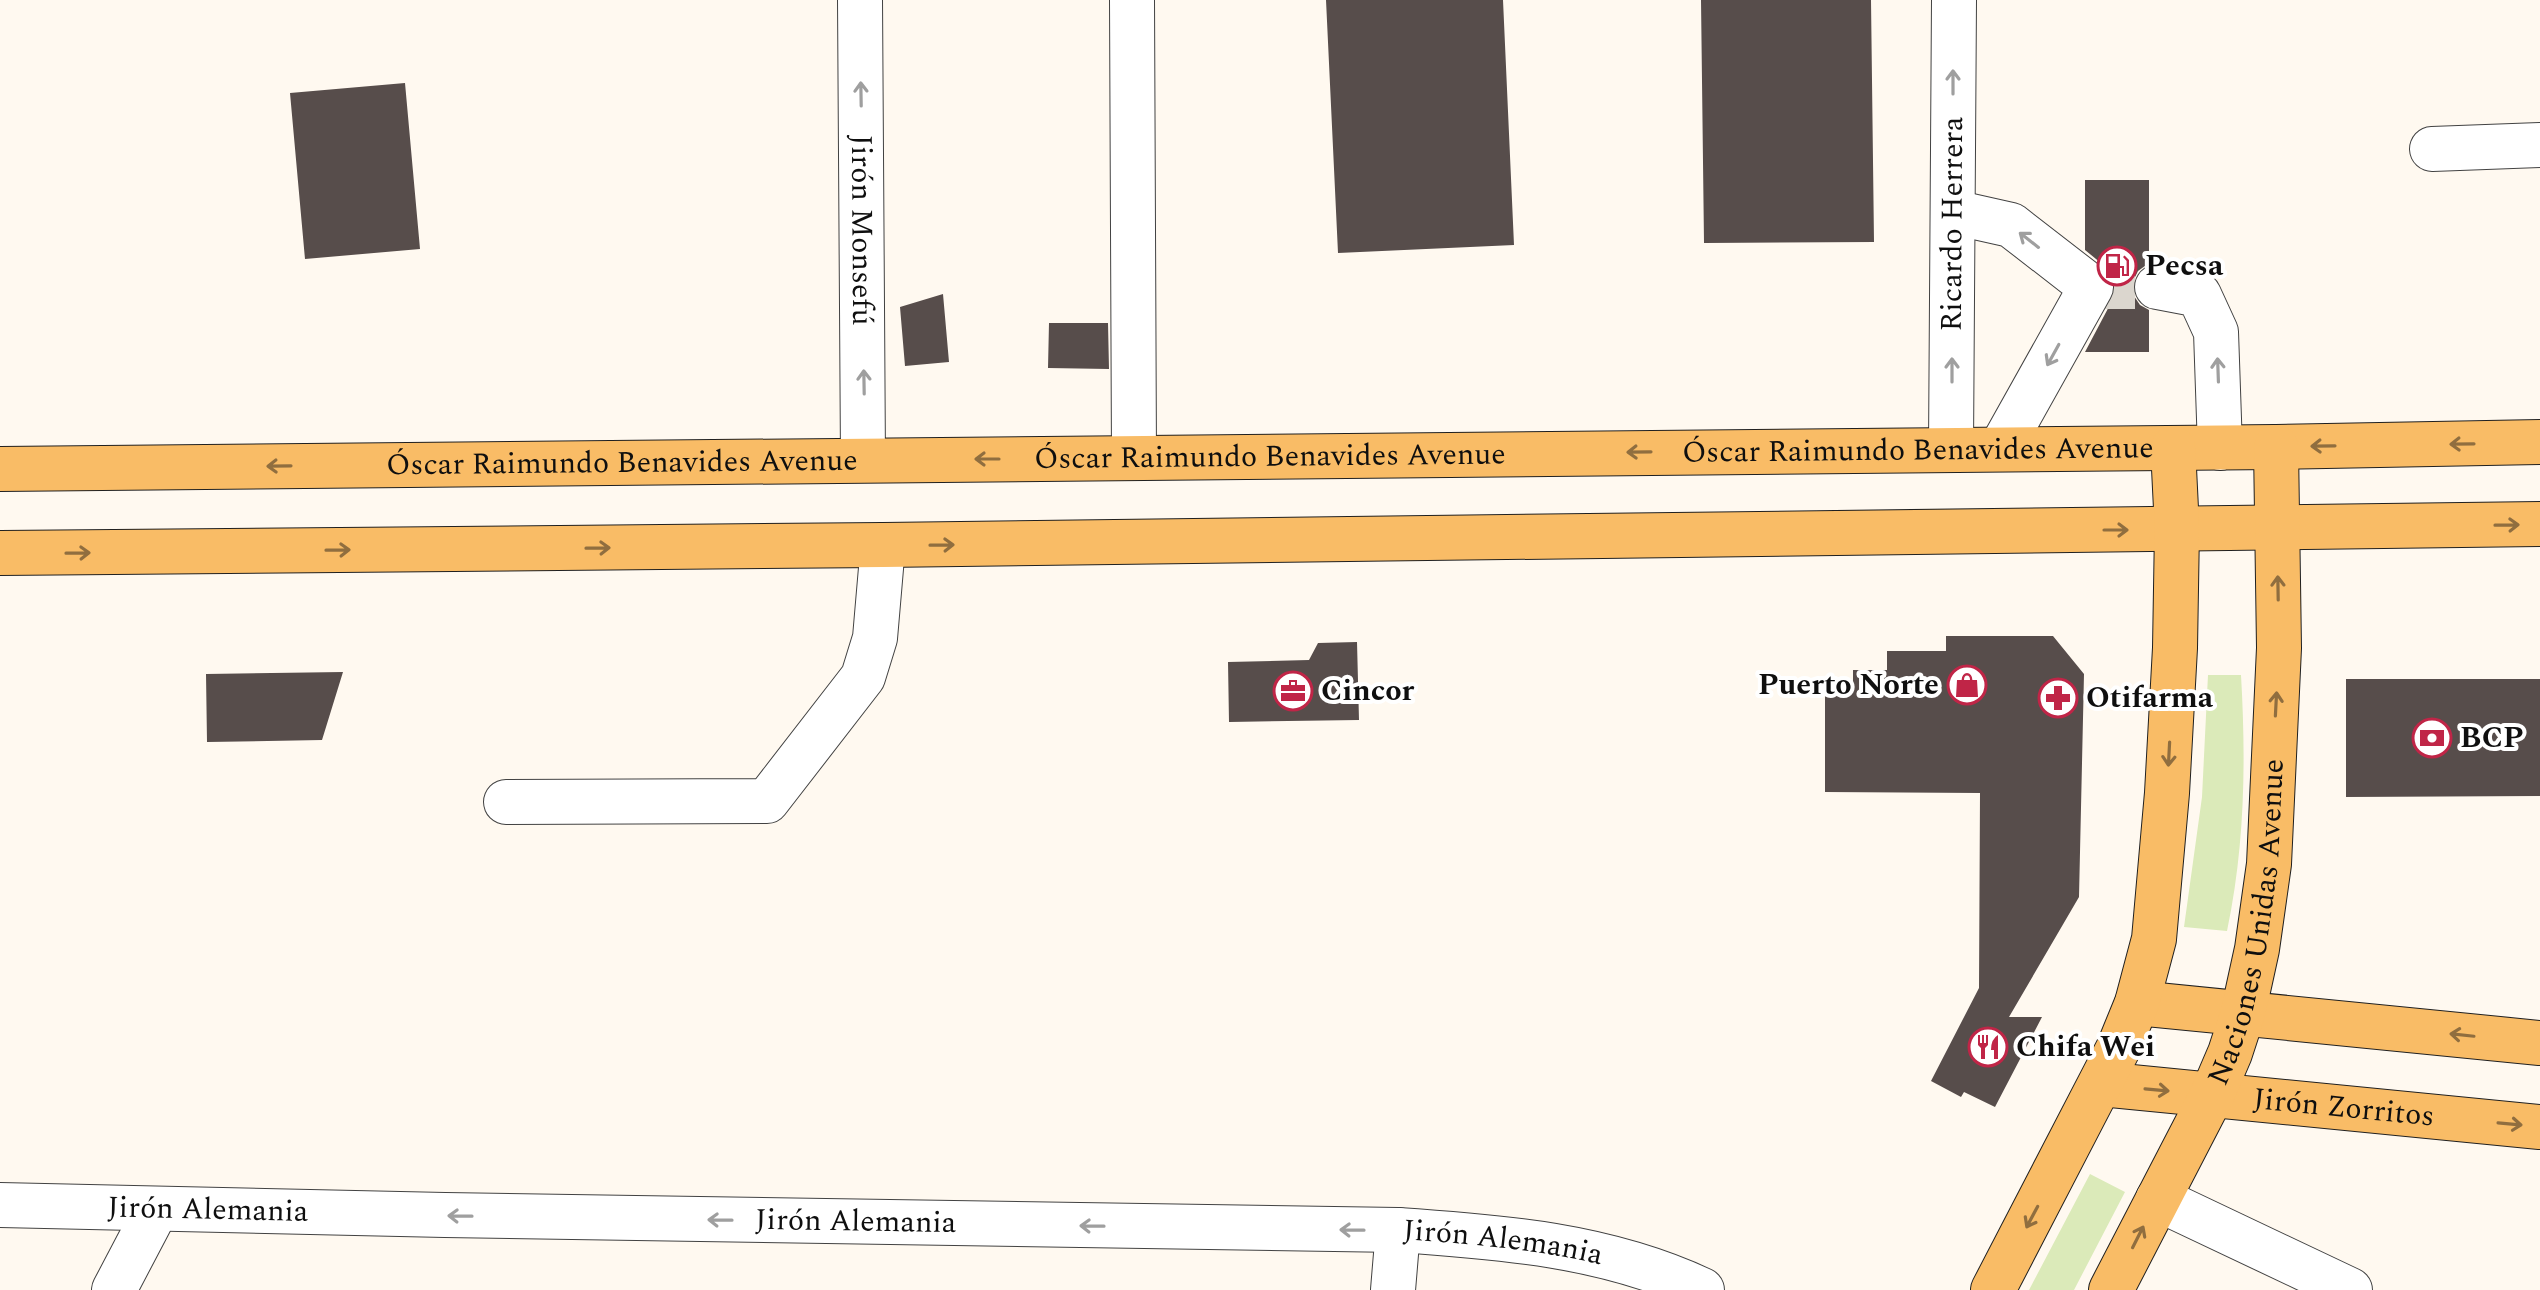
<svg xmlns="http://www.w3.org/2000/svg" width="2540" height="1290" viewBox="0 0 2540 1290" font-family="Spectral,serif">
  <rect width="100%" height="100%" fill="#fff9f0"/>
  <!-- green -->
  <path fill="#dbeab9" d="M2208,675H2241C2246,761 2245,846 2227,931L2184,927L2202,797Z
    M2090,1174L2125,1192L2074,1290H2029Z"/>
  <!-- building -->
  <path fill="#574d4b" d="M1326,0H1503L1514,245L1338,253Z
    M1701,0H1871L1874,242L1704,243Z
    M405,83L420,249L305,259L290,93Z
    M2085,180H2149V263L2138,271L2132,283L2134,296L2140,305L2149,310V352H2085L2113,299L2116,287L2114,277L2107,268L2085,250Z
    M943,294L949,362L905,366L900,307Z
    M1049,323H1108L1109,369L1048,368Z
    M1946,636H2053L2084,674L2079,897L2009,1017H2042L1995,1107L1964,1092L1961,1097L1931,1081L1979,988L1980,793L1825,792V685L1853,686V670H1887V651H1946Z
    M1357,642L1359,720L1229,722L1228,662L1309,660L1318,643Z
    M343,672L322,740L207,742L206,674Z
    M2346,679H2540V796L2346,797Z"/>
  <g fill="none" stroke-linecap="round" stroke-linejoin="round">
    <!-- minor-tunnel -->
    <path stroke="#dbd6ce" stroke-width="44" stroke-dasharray="44 22" stroke-linecap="butt" d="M2091,287H2157"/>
    <!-- minor casing -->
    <g stroke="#424242" stroke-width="46">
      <g id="minor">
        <path id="s1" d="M860,0L863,460"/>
        <path d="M1132,0L1134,458"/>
        <path d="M2432,149L2540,145"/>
        <path d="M1953,212L2011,225L2091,287L2001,448"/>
        <path d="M2157,287L2199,295L2216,332L2220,448"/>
        <path id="s2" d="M1951,448L1954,0"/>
        <path d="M506,802L767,801L863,677L875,638L883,545"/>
        <path d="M2158,1199L2350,1290"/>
        <path id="s3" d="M0,1205L445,1215L1398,1230C1502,1237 1606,1245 1702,1290"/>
        <path d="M114,1290L156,1210"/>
        <path d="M1393,1290L1398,1230"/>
      </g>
    </g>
    <!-- major casing -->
    <g stroke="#202020" stroke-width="46">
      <g id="major">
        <path id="s4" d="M0,469L2276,447L2540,442"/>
        <path d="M0,553L883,545L2540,524"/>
        <path d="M2137,1003L2540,1043"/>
        <path id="s5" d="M2101,1084L2540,1127"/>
        <path d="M1993,1290L2119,1047L2137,1003L2154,939L2167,793L2175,648L2177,529L2173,448"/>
        <path id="s6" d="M2111,1290L2212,1095L2230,1053L2243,1013L2257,949L2269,864L2279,648L2276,447"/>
      </g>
    </g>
    <!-- minor -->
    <use href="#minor" stroke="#fff" stroke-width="44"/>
    <!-- major -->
    <use href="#major" stroke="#f9bc66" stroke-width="44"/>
  </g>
  <!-- one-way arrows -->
  <defs><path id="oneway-shaft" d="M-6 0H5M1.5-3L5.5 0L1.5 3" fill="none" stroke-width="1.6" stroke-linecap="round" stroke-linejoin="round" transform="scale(2)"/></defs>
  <g stroke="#9f9f9f">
    <use href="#oneway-shaft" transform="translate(1953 82) rotate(-90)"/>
    <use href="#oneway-shaft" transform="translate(861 94) rotate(-91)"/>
    <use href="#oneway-shaft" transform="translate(2029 240) rotate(-142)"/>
    <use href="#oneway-shaft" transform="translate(2053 355) rotate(119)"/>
    <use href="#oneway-shaft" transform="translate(1952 370) rotate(-90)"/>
    <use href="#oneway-shaft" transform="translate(2218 370) rotate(-92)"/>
    <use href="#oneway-shaft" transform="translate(864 382) rotate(-91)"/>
    <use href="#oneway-shaft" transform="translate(460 1216) rotate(-179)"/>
    <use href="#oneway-shaft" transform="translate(720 1220) rotate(-179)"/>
    <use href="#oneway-shaft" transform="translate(1092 1226) rotate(-179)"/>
    <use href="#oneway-shaft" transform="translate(1352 1230) rotate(-179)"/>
  </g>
  <g stroke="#906e3f">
    <use href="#oneway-shaft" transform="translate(2462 444) rotate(179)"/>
    <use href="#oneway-shaft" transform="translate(2323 446) rotate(179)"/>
    <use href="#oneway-shaft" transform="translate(1639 452) rotate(179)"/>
    <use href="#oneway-shaft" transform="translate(987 459) rotate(180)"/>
    <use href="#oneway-shaft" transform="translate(279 466) rotate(179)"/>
    <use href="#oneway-shaft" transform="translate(2507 525) rotate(-1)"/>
    <use href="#oneway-shaft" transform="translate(2116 530)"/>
    <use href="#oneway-shaft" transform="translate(942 545) rotate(-1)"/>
    <use href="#oneway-shaft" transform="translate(598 548) rotate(-1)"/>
    <use href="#oneway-shaft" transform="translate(338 550) rotate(-1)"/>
    <use href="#oneway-shaft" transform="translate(78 553) rotate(-1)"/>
    <use href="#oneway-shaft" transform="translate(2278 588) rotate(-91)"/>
    <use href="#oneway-shaft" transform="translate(2276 704) rotate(-87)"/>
    <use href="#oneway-shaft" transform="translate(2169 754) rotate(93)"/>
    <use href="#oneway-shaft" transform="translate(2462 1035) rotate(-174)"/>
    <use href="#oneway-shaft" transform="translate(2157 1090) rotate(5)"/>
    <use href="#oneway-shaft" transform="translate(2510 1124) rotate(5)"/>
    <use href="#oneway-shaft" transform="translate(2032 1217) rotate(118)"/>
    <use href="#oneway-shaft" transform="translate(2138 1237) rotate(-63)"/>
  </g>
  <!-- icons -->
  <defs>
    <g id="fuel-ring" transform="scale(2)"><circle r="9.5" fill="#fff" stroke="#c02547" stroke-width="1.5"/><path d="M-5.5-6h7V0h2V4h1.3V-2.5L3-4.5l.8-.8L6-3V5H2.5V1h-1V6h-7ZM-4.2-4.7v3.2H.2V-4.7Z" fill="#c02547"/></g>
    <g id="shop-ring" transform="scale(2)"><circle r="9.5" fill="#fff" stroke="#c02547" stroke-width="1.5"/><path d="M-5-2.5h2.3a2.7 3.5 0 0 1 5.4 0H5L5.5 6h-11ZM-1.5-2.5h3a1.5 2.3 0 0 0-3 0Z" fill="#c02547"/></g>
    <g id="office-ring" transform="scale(2)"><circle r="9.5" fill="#fff" stroke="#c02547" stroke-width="1.5"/><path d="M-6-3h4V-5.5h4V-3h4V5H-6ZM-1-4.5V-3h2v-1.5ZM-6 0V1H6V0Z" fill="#c02547"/></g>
    <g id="pharmacy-ring" transform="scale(2)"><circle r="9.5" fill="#fff" stroke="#c02547" stroke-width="1.5"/><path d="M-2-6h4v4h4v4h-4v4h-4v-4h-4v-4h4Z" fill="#c02547"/></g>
    <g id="bank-ring" transform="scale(2)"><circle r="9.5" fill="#fff" stroke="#c02547" stroke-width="1.5"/><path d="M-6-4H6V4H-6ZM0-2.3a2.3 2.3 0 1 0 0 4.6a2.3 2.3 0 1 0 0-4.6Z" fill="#c02547"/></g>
    <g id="restaurant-ring" transform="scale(2)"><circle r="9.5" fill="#fff" stroke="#c02547" stroke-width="1.5"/><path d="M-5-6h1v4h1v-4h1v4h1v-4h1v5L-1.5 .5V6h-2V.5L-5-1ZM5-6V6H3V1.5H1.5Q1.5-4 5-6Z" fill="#c02547"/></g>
  </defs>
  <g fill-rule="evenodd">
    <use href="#fuel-ring" x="2117" y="266"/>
    <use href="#shop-ring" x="1967" y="685"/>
    <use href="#office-ring" x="1293" y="691"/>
    <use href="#pharmacy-ring" x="2058" y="698"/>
    <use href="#bank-ring" x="2432" y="738"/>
    <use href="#restaurant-ring" x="1988" y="1047"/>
  </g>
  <g text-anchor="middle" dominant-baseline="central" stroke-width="8" stroke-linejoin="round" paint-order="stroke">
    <!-- street labels -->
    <g font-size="30" fill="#0f0f0f" stroke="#fff">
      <text stroke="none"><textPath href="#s2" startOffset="224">Ricardo Herrera</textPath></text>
      <text stroke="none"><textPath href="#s1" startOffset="230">Jirón Monsefú</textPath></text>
      <text stroke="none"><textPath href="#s4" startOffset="1918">Óscar Raimundo Benavides Avenue</textPath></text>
      <text stroke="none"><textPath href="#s4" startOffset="1270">Óscar Raimundo Benavides Avenue</textPath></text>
      <text stroke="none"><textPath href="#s4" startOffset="622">Óscar Raimundo Benavides Avenue</textPath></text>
      <text stroke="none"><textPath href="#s6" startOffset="398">Naciones Unidas Avenue</textPath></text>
      <text stroke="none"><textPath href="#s5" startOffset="244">Jirón Zorritos</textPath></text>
      <text stroke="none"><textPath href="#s3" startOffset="208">Jirón Alemania</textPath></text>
      <text stroke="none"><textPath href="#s3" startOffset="856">Jirón Alemania</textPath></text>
      <text stroke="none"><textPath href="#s3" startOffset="1504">Jirón Alemania</textPath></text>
    </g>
    <!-- poi labels -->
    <g font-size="30" font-weight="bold" fill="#0f0f0f" stroke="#fff" text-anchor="start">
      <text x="2145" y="266">Pecsa</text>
      <text x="1939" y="685" text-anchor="end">Puerto Norte</text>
      <text x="1321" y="691">Cincor</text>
      <text x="2086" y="698">Otifarma</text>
      <text x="2460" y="738">BCP</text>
      <text x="2016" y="1047">Chifa Wei</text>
    </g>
  </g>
</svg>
